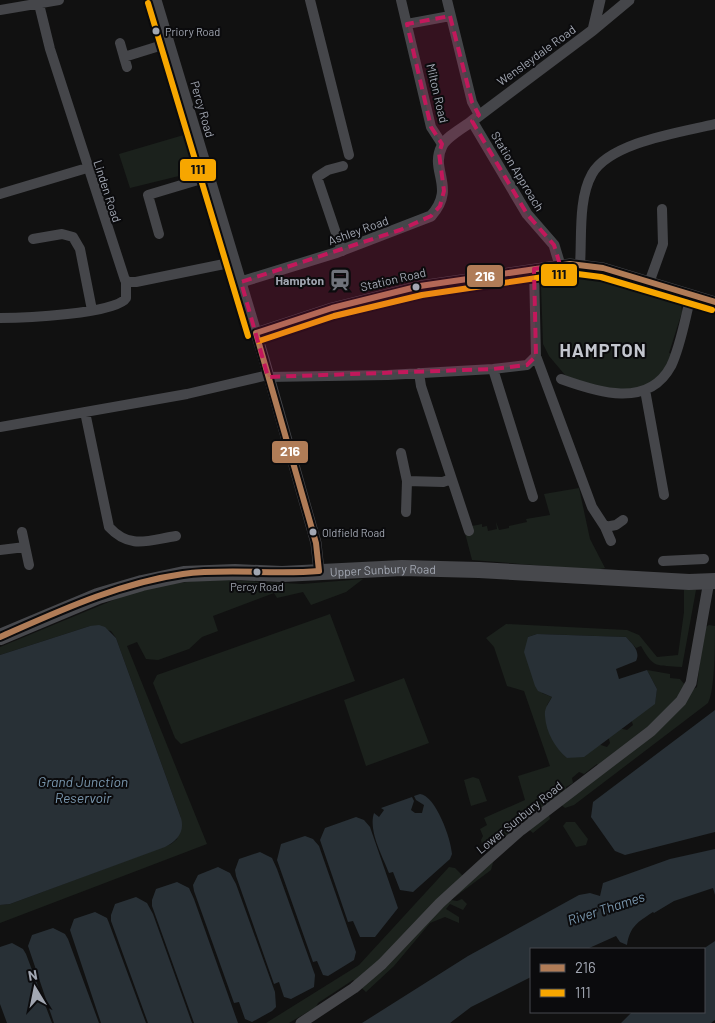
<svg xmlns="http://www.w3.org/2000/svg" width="715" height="1023" viewBox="0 0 715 1023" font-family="Barlow,sans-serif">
  <rect width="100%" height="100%" fill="#111"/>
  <!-- green -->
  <path fill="#1b211c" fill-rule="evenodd" d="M187,134L198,168L187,174L130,188L119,154Z
    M569,273L587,275L676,299L681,304L682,312L669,353L672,354L668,365L649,386L627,392L581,383L565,375L549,356L543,344L541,286L548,277Z
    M579,488L590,539L605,568L596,570L472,560L465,533L467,527L482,524V527L487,526L488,531L497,529L496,522L499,530L509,528V526L527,522L526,519L550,515L544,494Z
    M209,579L302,584L363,579L346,592L311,605L303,592L277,598L274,593L213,616L218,631L202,637L189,649L158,660L146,659L137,642L127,646L207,844L0,923V905L10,904L171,844L177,839L181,818L116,638L111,631L90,626L0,655V647L128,594L164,585Z
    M684,590H696L682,667C656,665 654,669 641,646L636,648L626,637L537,634L528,637L542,693L552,697L547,705L567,758L583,755L598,744L607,747L610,743L608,736L618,728L627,730L633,725L631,719L655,702L657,689L647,670L670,674V678L680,679L690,691L697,687L704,628L709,625L715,626C715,643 715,691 708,703L574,805L565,808L560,804L558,794C551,801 547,809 550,819L533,833L522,824L491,848L482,845L481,840L483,836L480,829L487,825L484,818L525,800L518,776L550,766L524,691L507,686L494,647L486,638L506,624L627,630L639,635L657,657L678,655L684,612ZM597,764L603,773L566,791V787L573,783L572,778L579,772L584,774Z
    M330,614L355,681L181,744L175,738L153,683L157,675Z
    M404,678L429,743L366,766L344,700Z
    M473,777L479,779L487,801L471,806L464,780Z
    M566,822H575L588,839L586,845L576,847L563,826Z
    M494,859L491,870L451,900L457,901L462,899L467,904L463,910L450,904L446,909L459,917V923L445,917L430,923L394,966L366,992L353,980L318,1003L316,1007L289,1023H266L359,965L449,867L455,868L463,876Z"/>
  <!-- water -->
  <path fill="#283036" d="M99,625L105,627L116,638L181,818C185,832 177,841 165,847L10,904L0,905V655L90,626Z
    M537,634L626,637C632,644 641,651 636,661L616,669L619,679L647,670L657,689L655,704L584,757L567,758C555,748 546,732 545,716C544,708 549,703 552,697L538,691L535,686L524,652L528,637Z
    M715,710V832L625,855L615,851L591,817L593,802Z
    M420,794C436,796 451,839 452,854L450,859L413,892L400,890L393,872L389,873C383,857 368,831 374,813L379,817L384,810L381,808L412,797L414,801L411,810L415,813H422L424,805L416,800L414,796Z
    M356,817L364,820L370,827L398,908L375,937H360L353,921L348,922L320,840L325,828Z
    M305,836L313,839L319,846L356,952L354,960L328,976L323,975L317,961L313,962L277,860L281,844Z
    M715,849V895L713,888L674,901L654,913L653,912C638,922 630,926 627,945L620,942L616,936L587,949H531V977L471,1007L450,1023H362L468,956L579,895L590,893L600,896L603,883L670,859Z
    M260,852L272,858L277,869L315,975L314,987L291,999L284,997L279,982L274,984L236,876L235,870L239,859Z
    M218,867L230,873L236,884L275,992L276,1007L272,1011L252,1022L245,1019L239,1002L234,1003L194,891L193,885L198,875Z
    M177,882L189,888L194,899L238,1023H194L152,906V900L156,889Z
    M136,897L147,903L153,914L192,1023H148L111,921V915L115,904Z
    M95,912L107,918L109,923L146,1023H101L70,930L74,919Z
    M53,928L65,934L68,939L99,1023H54L28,946L32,935Z
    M715,941V1020L711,1023H621L632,1012H704L703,949Z
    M12,943L23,949L26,954L52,1023H7L0,1004V947Z"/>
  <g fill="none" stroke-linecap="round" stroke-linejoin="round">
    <!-- minor -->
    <path stroke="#45464a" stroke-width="10" d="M38,0L50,49L125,280L129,282H136L234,262
      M310,0L349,155
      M401,0L431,127L442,144
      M447,0L472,102L479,115
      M0,10L59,0
      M407,24L450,16
      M120,43L124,57L169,43
      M124,57L127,67
      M0,194L87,168
      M159,234L148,195L208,177
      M33,239L62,234L73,237L80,249L92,310
      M342,251L317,177L328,170L343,166
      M580,265C582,237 578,199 592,174C610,142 682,132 715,124
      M649,283L663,244L662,209
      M0,318C21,318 117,314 126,298V281
      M536,356L592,507L605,527L611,541
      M493,369L533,497
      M419,373L421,386L469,531
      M268,377L388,375L493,369L527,365L536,356L534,269
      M561,379C597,392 648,409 671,366C681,345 685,318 691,296
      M645,390L664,495
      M85,412L109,527C130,550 149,540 176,536
      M0,427L187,394L268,375
      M401,453L407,481L406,512
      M407,481L443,482L451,479
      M605,527L616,525L623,520
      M22,532L29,565
      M0,550L25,547
      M663,561L704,559"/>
    <!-- tertiary -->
    <path stroke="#45464a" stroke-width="11" d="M156,0L264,359L316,543L319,571
      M593,30L629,0
      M472,121L593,30L600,0
      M241,282L335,253L431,216C457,187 429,171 442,146C446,137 463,128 472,121L527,214L554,245L560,265
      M256,333L332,308L420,286L570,264L603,268L715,302
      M301,1023L354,988L382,964L440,903L486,861L521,830L651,731L681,701L691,683L709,581L715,582"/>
    <!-- trunk -->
    <path stroke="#47484c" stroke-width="16" id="s1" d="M0,637L98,596L142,583L184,574L235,572L282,574L402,568L479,570L689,582L715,581"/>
    <!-- bus-1 casing -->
    <g stroke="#0b0b0d" stroke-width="10">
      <path id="bus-1" d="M256,333L332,308L420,286L570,264L603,268L715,302
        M256,333L316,543L319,571
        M0,637C59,611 119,583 183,574C227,568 274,575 319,571"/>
    </g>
    <!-- bus-2 casing -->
    <g stroke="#0b0b0d" stroke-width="10">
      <path id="bus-2" d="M148,3L248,336
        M259,341L334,316L422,295L570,273L601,277L712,310"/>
    </g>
    <!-- bus-1 -->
    <use href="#bus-1" stroke="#b07c57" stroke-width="6"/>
    <!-- bus-2 -->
    <use href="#bus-2" stroke="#f7a600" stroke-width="6"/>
  </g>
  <!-- marked area -->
  <path fill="#c2185b" fill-opacity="0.2" stroke="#c2185b" stroke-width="4" stroke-dasharray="10 6" stroke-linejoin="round" d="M450,16L472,102L479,115L472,121L527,214L554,245L560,265L534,269L536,356L527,365L493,369L268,377L241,282L400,230L431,216L440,206L444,191L439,153L442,144L431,127L407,24Z"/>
  <!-- icons -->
  <defs>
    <g id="station-bare" transform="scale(1.725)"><path d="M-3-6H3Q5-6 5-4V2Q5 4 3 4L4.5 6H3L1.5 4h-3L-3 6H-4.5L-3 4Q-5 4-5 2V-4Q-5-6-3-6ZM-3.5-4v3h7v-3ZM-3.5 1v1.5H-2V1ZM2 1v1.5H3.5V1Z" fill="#6f727a" stroke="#0b0b0d" stroke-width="2.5" paint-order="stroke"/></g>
  </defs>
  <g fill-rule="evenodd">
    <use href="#station-bare" x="340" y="280"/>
  </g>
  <!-- markers -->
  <g fill="#a2a7b2" stroke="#0b0b0d" stroke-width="2">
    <circle cx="156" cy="31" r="4.5"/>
    <circle cx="416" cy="287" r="4.5"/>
    <circle cx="313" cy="532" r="4.5"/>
    <circle cx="257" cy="572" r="4.5"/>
  </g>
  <g text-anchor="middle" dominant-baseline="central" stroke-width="4" stroke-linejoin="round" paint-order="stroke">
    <!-- bus labels -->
    <g font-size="11" fill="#a2a7b2" stroke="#0b0b0d" text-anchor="start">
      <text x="165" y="31">Priory Road</text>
      <text x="322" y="532">Oldfield Road</text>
      <text x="257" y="586" text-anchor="middle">Percy Road</text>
    </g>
    <!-- street labels -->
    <g font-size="12" fill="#a2a7b2" stroke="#0b0b0d">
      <text transform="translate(536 55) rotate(-36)">Wensleydale Road</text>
      <text transform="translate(438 93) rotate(77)">Milton Road</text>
      <text transform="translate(203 109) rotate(74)">Percy Road</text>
      <text transform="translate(518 171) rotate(59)">Station Approach</text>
      <text transform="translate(108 191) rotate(72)">Linden Road</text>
      <text transform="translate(358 230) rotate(-20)">Ashley Road</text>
      <text transform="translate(393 279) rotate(-13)">Station Road</text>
      <text stroke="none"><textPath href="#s1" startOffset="394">Upper Sunbury Road</textPath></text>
      <text transform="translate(519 817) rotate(-39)">Lower Sunbury Road</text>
    </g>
    <!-- poi labels -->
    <g font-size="12" font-weight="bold" fill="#a2a7b2" stroke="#0b0b0d" text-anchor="end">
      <text x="324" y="280">Hampton</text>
    </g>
    <!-- water labels -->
    <g font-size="14" font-style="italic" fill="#7996ad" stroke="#0b0b0d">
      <text x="83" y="781">Grand Junction<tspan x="83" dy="16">Reservoir</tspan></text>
      <text transform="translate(606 908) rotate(-18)">River Thames</text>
    </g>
    <!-- district labels -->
    <g font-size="18" font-weight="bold" letter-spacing="1" fill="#c3c6ce" stroke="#0b0b0d">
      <text x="603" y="350">HAMPTON</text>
    </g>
  </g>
  <g stroke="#0b0b0d" stroke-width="2">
    <rect x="179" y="158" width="38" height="24" rx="5" fill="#f7a600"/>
    <rect x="540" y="263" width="38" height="24" rx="5" fill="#f7a600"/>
    <rect x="466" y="264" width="38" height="24" rx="5" fill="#b07c57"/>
    <rect x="271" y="440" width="38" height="24" rx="5" fill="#b07c57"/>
  </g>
  <g font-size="14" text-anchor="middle" font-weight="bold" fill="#fff">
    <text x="485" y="281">216</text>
    <text x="290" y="456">216</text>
  </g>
  <g font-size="14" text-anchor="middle" font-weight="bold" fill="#111">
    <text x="198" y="174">111</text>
    <text x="559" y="279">111</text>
  </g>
  <!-- legend -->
  <rect x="530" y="948" width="175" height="65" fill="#0b0b0d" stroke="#47494f"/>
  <rect x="540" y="964" width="25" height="8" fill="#b07c57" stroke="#47494f"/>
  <text x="575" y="973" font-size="15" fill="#a2a7b2">216</text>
  <rect x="540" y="989" width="25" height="8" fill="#f7a600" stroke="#47494f"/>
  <text x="575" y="998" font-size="15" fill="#a2a7b2">111</text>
  <!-- north arrow -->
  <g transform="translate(35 988) rotate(350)" stroke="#0b0b0d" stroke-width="4" paint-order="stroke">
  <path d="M0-4L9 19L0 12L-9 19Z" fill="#a2a7b2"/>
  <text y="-8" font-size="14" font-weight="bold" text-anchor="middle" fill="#a2a7b2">N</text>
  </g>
</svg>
